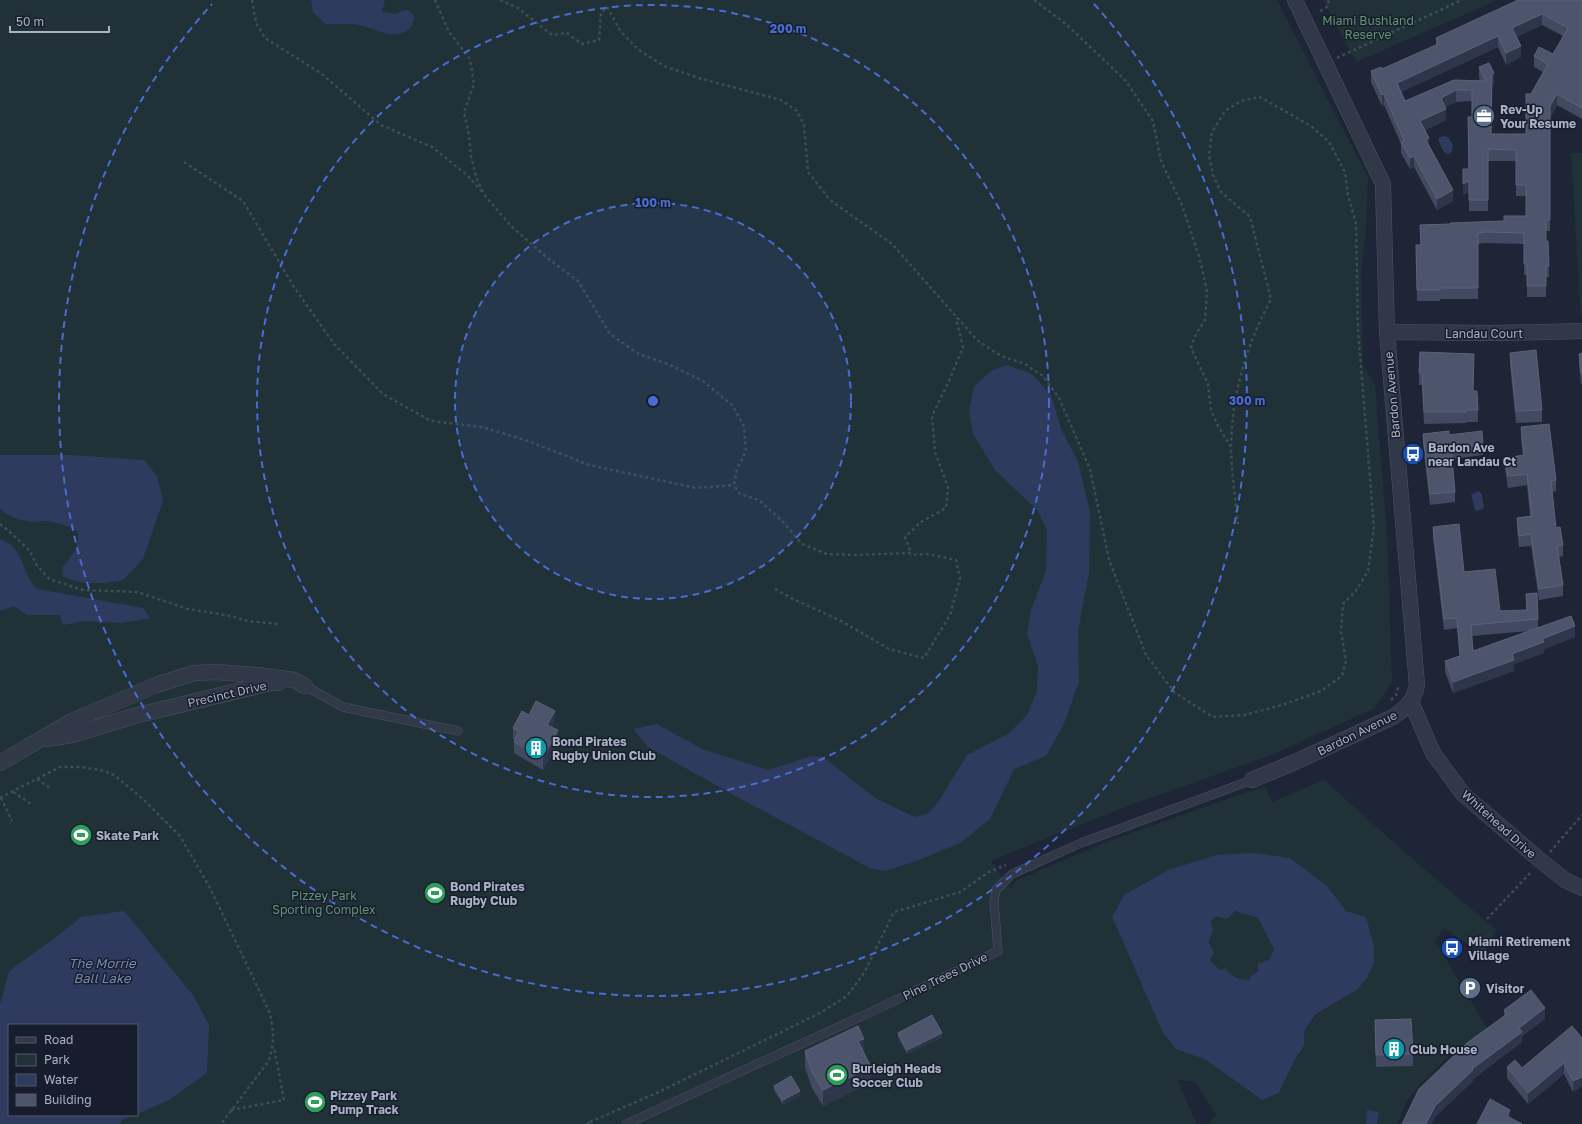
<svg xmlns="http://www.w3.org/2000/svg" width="1582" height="1124" viewBox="0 0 1582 1124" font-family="'Golos Text',sans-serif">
  <rect width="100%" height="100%" fill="#1e2537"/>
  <!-- green -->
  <path fill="#203238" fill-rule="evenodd" d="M0,0H1277L1368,178L1366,232L1361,270L1363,366L1375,385L1379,437L1387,531L1392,683L1373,709L1269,756L1133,804L1000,857L991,862L1011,889L1017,880L1111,840L1265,786L1272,802L1324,780L1408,855L1496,930L1484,955L1444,928L1435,941L1487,1028L1451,1054L1415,1090L1407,1101L1397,1124H1209L1216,1115L1195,1082L1178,1080L1196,1124H0ZM1168,870L1327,886L1346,911L1366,917L1374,963L1367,978L1357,990L1316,1015L1306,1028L1304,1034V1046L1296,1057L1279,1093L1262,1100L1206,1060L1176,1049L1163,1033L1112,917L1124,895ZM9,1025H137V1115H9Z
    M1323,0H1498L1356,62Z
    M1571,153H1582V316L1580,307Z
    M1235,911L1258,918L1274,949L1270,959L1265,961C1260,967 1252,973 1250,980H1241L1228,973L1220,970L1210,960L1214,953C1206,940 1214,935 1211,921L1216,916Z"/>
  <!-- water -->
  <path fill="#2e3b5e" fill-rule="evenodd" d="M311,0H384L385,4L382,9L383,12L395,14L406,10L411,12L415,18C404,48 379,29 359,25C347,23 336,25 325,24L313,12Z
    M1445,136L1448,137L1453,145L1451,153L1448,154L1444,152L1438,140L1440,137Z
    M1007,365L1032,374L1051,395L1061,429L1078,462L1090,512L1089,572L1078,631L1079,681L1065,722L1046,756L1014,769L990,819L960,843L919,860L885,871L870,868L732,794L648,747L633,729L657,724L702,749L768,770L812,756L823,757L875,798L915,817L929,813L939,801L967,755L1008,734L1027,715L1037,691L1038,666L1027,634L1031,610L1046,571L1047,531L1038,511L995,470L973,434L969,410L974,386L991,371Z
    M0,455H72L144,460L157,476L163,501L143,559L123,580L105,583H84L63,577L62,568C71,557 80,547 78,532C70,526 57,522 46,521C42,520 38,522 34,522C23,521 6,517 0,508Z
    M1478,491L1482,494C1482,500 1484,505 1484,508L1478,511L1475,510L1471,495Z
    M0,539C4,541 8,542 11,545C23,555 25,578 37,589L143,608L150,618L122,623L84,621L63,625L60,615H27L14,606L0,611Z
    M1254,853L1290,858L1327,886L1346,911L1366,917L1374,946V963L1367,978L1357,990L1316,1014L1306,1028L1304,1034V1046L1296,1057L1279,1093L1262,1100L1206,1060L1176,1049L1163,1033L1112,917L1124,895L1168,870L1217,855ZM1235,911L1258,918L1274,949L1270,959L1258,964V971L1251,976L1250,980C1240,980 1230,977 1226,968L1220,970L1210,960L1214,953L1209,942L1213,930L1211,921L1216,916L1227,919Z
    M124,911L193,995L209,1025L207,1073L169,1100L137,1114V1025H9V1115H134L122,1120L120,1124H0V1004L9,971L55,938L81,917Z
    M1367,1110L1379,1112L1377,1124H1366Z"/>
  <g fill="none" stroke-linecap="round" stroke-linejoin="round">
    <!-- service casing -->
    <g stroke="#4c5263" stroke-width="9">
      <path id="service" d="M305,686L343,707L458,731
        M626,1124L871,1012L998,951L994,902L996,890L1012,874L1081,843L1252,780"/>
    </g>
    <!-- minor casing -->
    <g stroke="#4c5263" stroke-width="16">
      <path id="minor" d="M1387,332L1498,333L1582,331
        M1411,702L1433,753L1463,794L1541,861L1565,880L1582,888
        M47,739L72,735L134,716L270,683H278
        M0,763L72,721L156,685L194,673L217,672L257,675L294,680L305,686
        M1252,780L1295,762L1393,717C1406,708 1414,701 1417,685L1387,332L1383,184L1295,0"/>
    </g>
    <!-- path -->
    <path stroke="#3a4e53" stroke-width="2.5" stroke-dasharray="3 3" stroke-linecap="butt" d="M252,0L256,23L265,38L322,74L381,125L432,147L467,175L483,193
      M435,0L449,32L470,59L474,84L464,112L469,135L471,156L477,180L486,197L512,227L550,260L578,281L610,334L639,354L668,364L703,381L733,406L744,427L746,451L737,469L734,485L740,494L759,500L783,522L802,544L827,554L855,555L911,553L905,537L921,522L946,508L948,487L935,452L932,416L949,381L963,347L956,318
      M500,0L518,8L552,35L567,33L582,44L599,40L601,13L607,7L621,32L639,50L664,66L702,79L781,100L797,111L804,125L808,172L830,200L892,244L977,340L1001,356L1025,364L1043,376L1059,398L1090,469L1109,560L1146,655L1175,693L1213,717L1244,715L1282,705L1321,691L1342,676L1346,661L1341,632L1343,604L1355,592L1368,571L1374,527L1358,330L1356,224L1348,195L1345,172L1329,142L1311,126L1260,97L1241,101L1225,111L1212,132L1209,155L1213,175L1221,192L1250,217L1271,299C1246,347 1232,392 1231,447C1231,473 1236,500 1238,526
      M1034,0L1066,24L1125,80L1153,121L1161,161L1182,205L1199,256L1207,291L1205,320L1195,336L1191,348L1208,384L1211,410L1218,426L1231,447
      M1320,11L1327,7L1329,0
      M1337,58L1462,0
      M184,162L243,201L294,287L334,344L383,394L431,421L482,427L528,441L589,465L696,488L734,485
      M0,524L9,531L30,551L36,564L49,579L83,590L137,592L188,609L231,616L248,621L278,624
      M775,589L795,600L841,621L889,649L924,658L950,615L960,578L956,560L928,554L910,555
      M1391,700L1396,695L1399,685
      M37,779L50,788
      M13,792L31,804
      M0,798L60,767H80L101,770L114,775L125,784L143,799L180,836L210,888L269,1011C274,1028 275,1045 268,1062L221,1124
      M1,798L12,821
      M1550,852L1582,815
      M1487,919L1532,871
      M231,1110L284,1100L274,1047
      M590,1122L661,1091L820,1013L847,996L864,973L894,912L960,892L989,872L1006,865
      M587,1124L590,1122L591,1124"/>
    <!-- service -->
    <use href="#service" stroke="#313848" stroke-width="8"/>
    <!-- minor -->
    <use href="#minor" stroke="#313848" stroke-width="15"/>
  </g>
  <!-- wall -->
  <path fill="#414a60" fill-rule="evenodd" d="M1582,0V119L1557,105L1550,118V231H1546V241H1548L1549,277H1546V297H1527V275H1524V244L1485,243L1478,244V299H1440V301H1417L1416,245H1421L1420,225L1450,224L1504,221L1526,216V196H1516V161H1488V211H1469V192L1463,195L1468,169L1472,117V101L1456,102L1445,107L1446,120L1425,130L1429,146L1453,201L1437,210L1414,167L1410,169L1401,153V144L1384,105L1382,106L1371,82V71L1382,69L1436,45V38ZM1542,25L1563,36L1553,54L1534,56V67L1543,72L1531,94L1526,134H1491L1492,85L1494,84L1479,67V78L1480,81L1405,101L1401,92L1498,47L1506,65L1521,57L1516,37Z
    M1510,353L1542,410V422L1516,423L1510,365Z
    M1582,353V384H1581L1579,365V354Z
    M1474,366L1473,391L1478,410V422H1466V423L1424,424L1422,385H1419V373Z
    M1521,427L1556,480V491L1552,492L1556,528L1563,545V556L1559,557L1563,585V596L1539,600L1531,546L1519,547L1517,529V518L1530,516L1527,485L1508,488L1505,469V458L1523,456L1521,438Z
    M1423,434L1449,435L1483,445V455L1452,459L1455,492V502L1430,505L1423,444Z
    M1433,527L1464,572L1500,611L1526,610V594L1538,619V628L1575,637L1544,649V653L1514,664V671L1453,693L1445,672V661L1460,656L1457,628L1444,630L1433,538ZM1530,631L1473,651L1472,636Z
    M529,715L555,722L552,727L558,742L543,770L514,753V742L515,740L513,739V728Z
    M1504,1010L1545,1019L1522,1036V1042L1473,1079V1081L1435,1117L1431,1124H1402L1504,1016Z
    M1375,1020L1413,1054V1066L1376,1067Z
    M898,1033L942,1037L907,1054L898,1037Z
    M1582,1038L1573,1092L1564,1074L1528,1104L1507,1078V1067L1522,1068Z
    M805,1051L864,1052L871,1082L823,1106L812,1088L805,1067Z
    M774,1086L800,1095L783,1105L774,1090Z"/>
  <!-- shaded-wall -->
  <path fill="#2e364b" d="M1542,14V25L1512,39V28Z
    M1498,36V47L1397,94V83Z
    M1521,46V57L1506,65V53Z
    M1494,73V84L1492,85V74Z
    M1456,90V102L1441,109V98Z
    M1384,94V105L1382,106V95Z
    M1557,94V105L1550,118V231V106Z
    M1446,109V120L1420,132V121Z
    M1429,138V150L1426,140Z
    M1414,156V167L1410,169V158Z
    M1469,181V192L1463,195V184Z
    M1453,190V201L1437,210V199Z
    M1575,626V637L1544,649V653L1514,664V671L1453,693V682L1512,654L1542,639Z
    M555,711V722L547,736V725Z
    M558,730V742L543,770V758Z
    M1545,1008V1019L1522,1036V1042L1473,1079V1081L1435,1117L1431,1124H1426L1435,1106L1472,1069L1519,1028Z
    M942,1033V1037L907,1054V1050Z
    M864,1039V1055L858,1041Z
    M1564,1063V1074L1528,1104V1093Z
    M871,1067V1082L823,1106V1090Z
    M1582,1077V1087L1573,1092V1081Z
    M800,1091V1095L783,1105V1100Z
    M1510,1110V1120L1507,1116Z"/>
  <!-- building -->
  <path fill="#4c556b" stroke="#5b6379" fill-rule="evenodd" d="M1518,0H1582V108L1557,94L1550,106V220H1546V241H1548L1549,266H1546V286H1527V264H1524V233L1485,232L1478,233V288H1440V290H1417L1416,245H1421L1420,225L1450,224V223L1504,221V216H1526V185H1516V150L1488,149V200H1469V181L1463,184V169H1469L1468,117H1472V90H1456L1441,98L1446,109L1420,121L1429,138L1426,140L1453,190L1437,199L1414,156L1410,158L1401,142L1404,140L1384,94L1382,95L1371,71L1381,67L1382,69L1438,44L1436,38ZM1542,14L1568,28L1553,54L1539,47L1534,56L1548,64L1531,94H1526V134H1491L1492,74L1494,73L1489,63L1479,67L1486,81L1454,80L1405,101L1397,83L1498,36L1506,53L1521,46L1512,28Z
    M1536,350L1542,410L1516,411L1510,353Z
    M1420,352L1474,354L1473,391H1477L1478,410H1466V412H1424L1422,373H1419Z
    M1582,353V373H1581L1579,354Z
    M1549,424L1556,480L1551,481L1556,528L1560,527L1563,545L1557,546L1563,585L1539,589L1531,534L1519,536L1517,518L1532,516L1527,474L1508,476L1505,458L1524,455L1521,427Z
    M1449,431V435L1482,431L1483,445L1451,448L1455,492L1430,494L1423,434Z
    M1459,524L1464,572L1495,569L1500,611L1527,610L1526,594L1537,593L1538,619L1471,625L1473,651L1571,616L1575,626L1542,639L1544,642L1512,654L1514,660L1453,682L1445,661L1460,656L1457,618L1444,619L1433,527Z
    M536,701L555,711L547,725L558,730L543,758L514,742L519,731L513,728L522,711L529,715Z
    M1531,990L1545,1008L1519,1028L1522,1032L1472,1069L1473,1070L1435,1106L1426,1124H1402L1419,1089L1467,1043L1507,1014L1504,1010Z
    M932,1015L942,1033L907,1050L898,1033Z
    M1411,1019L1413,1054L1376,1055L1375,1020Z
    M858,1026L864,1039L858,1041L871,1067L823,1090L812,1072L805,1051Z
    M1572,1026L1582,1038V1077L1573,1081L1564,1063L1528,1093L1507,1067L1515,1060L1522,1068Z
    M791,1076L800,1091L783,1100L774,1086Z
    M1490,1099L1510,1110L1507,1116L1522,1124H1477Z"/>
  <!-- distance rings -->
  <circle cx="653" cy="401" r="198" fill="#486cd2" fill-opacity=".12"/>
  <g fill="none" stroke="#486cd2" stroke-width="2" stroke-dasharray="7 5">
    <circle cx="653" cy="401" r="198"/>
    <circle cx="653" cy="401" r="396"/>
    <path d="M1094 4A594 594 0 1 1 212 4"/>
  </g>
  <!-- icons -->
  <defs>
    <g id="office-disc" transform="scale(1.15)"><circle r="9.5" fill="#5c6f8a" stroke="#171d2c"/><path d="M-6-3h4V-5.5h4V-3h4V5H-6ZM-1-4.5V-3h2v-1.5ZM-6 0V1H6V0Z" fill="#fff"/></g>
    <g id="bus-disc" transform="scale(1.15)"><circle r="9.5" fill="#1a4fb4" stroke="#171d2c"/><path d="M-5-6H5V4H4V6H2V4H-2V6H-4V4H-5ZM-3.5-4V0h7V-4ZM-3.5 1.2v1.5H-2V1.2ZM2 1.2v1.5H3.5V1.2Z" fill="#fff"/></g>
    <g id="building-disc" transform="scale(1.15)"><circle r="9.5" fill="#0f9aa8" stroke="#171d2c"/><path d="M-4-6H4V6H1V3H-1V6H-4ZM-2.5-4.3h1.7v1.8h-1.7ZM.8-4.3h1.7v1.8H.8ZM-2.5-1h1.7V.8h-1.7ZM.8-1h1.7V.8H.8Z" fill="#fff"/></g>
    <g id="stadium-disc" transform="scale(1.15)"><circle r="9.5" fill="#2e9e5b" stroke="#171d2c"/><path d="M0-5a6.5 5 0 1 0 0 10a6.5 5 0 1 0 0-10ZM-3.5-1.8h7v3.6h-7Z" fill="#fff"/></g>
    <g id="parking-disc" transform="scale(1.15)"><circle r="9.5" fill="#5c6f8a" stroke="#171d2c"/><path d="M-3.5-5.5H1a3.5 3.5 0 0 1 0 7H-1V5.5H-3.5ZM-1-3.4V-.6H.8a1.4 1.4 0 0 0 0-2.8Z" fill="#fff"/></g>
  </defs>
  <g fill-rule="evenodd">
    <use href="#office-disc" x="1484" y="116"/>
    <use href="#bus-disc" x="1413" y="454"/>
    <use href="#building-disc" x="536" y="748"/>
    <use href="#stadium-disc" x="81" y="835"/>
    <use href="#stadium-disc" x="435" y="893"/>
    <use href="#bus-disc" x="1452" y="948"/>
    <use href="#parking-disc" x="1470" y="988"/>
    <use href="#building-disc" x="1394" y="1049"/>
    <use href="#stadium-disc" x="837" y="1075"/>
    <use href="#stadium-disc" x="315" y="1102"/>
  </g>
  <g text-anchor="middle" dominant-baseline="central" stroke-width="3" stroke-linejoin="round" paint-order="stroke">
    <!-- park labels -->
    <g font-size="12" fill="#629675" stroke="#171d2c">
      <text x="1368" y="20">Miami Bushland<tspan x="1368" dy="14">Reserve</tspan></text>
      <text x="324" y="895">Pizzey Park<tspan x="324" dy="14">Sporting Complex</tspan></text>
    </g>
    <!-- poi labels -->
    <g font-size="12" font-weight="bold" fill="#abb1c5" stroke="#171d2c" text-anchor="start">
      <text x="1500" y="109">Rev-Up<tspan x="1500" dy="14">Your Resume</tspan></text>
      <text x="1428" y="447">Bardon Ave<tspan x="1428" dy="14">near Landau Ct</tspan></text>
      <text x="552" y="741">Bond Pirates<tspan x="552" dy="14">Rugby Union Club</tspan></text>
      <text x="96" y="835">Skate Park</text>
      <text x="450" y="886">Bond Pirates<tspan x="450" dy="14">Rugby Club</tspan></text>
      <text x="1468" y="941">Miami Retirement<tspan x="1468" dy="14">Village</tspan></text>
      <text x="1486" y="988">Visitor</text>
      <text x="1410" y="1049">Club House</text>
      <text x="852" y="1068">Burleigh Heads<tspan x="852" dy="14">Soccer Club</tspan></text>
      <text x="330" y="1095">Pizzey Park<tspan x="330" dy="14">Pump Track</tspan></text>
    </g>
    <!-- street labels -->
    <g font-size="12" fill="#abb1c5" stroke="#171d2c">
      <text x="1484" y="333">Landau Court</text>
      <text transform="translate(1392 395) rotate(-95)">Bardon Avenue</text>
      <text transform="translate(227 694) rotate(-13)">Precinct Drive</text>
      <text transform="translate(1357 733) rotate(-26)">Bardon Avenue</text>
      <text transform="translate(1499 824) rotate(42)">Whitehead Drive</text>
      <text transform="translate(945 976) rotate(-26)">Pine Trees Drive</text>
    </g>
    <!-- water labels -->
    <g font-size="13" font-style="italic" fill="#798ab4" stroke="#171d2c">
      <text x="102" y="963">The Morrie<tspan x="102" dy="15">Ball Lake</tspan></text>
    </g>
  </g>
  <circle cx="653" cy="401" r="6" fill="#486cd2" stroke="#171d2c" stroke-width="2"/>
  <g font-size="12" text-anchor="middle" font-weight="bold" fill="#486cd2" stroke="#171d2c" stroke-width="3" stroke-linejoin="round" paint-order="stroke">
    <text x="788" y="33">200 m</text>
    <text x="653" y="207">100 m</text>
    <text x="1247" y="405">300 m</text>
  </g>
  <!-- legend -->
  <rect x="8" y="1024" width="130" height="92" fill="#171d2c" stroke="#525869"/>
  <rect x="16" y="1037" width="20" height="6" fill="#313848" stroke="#525869"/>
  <text x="44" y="1044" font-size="12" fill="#abb1c5">Road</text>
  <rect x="16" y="1054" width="20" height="12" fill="#203238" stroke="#525869"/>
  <text x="44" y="1064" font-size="12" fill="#abb1c5">Park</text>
  <rect x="16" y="1074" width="20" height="12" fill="#2e3b5e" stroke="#525869"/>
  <text x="44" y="1084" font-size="12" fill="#abb1c5">Water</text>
  <rect x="16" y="1094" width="20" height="12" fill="#4c556b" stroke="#525869"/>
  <text x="44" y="1104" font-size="12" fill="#abb1c5">Building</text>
  <!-- scale -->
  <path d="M10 26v6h99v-6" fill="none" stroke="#abb1c5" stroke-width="2"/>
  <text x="16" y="26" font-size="12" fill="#abb1c5" stroke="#171d2c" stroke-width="3" paint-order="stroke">50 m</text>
</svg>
